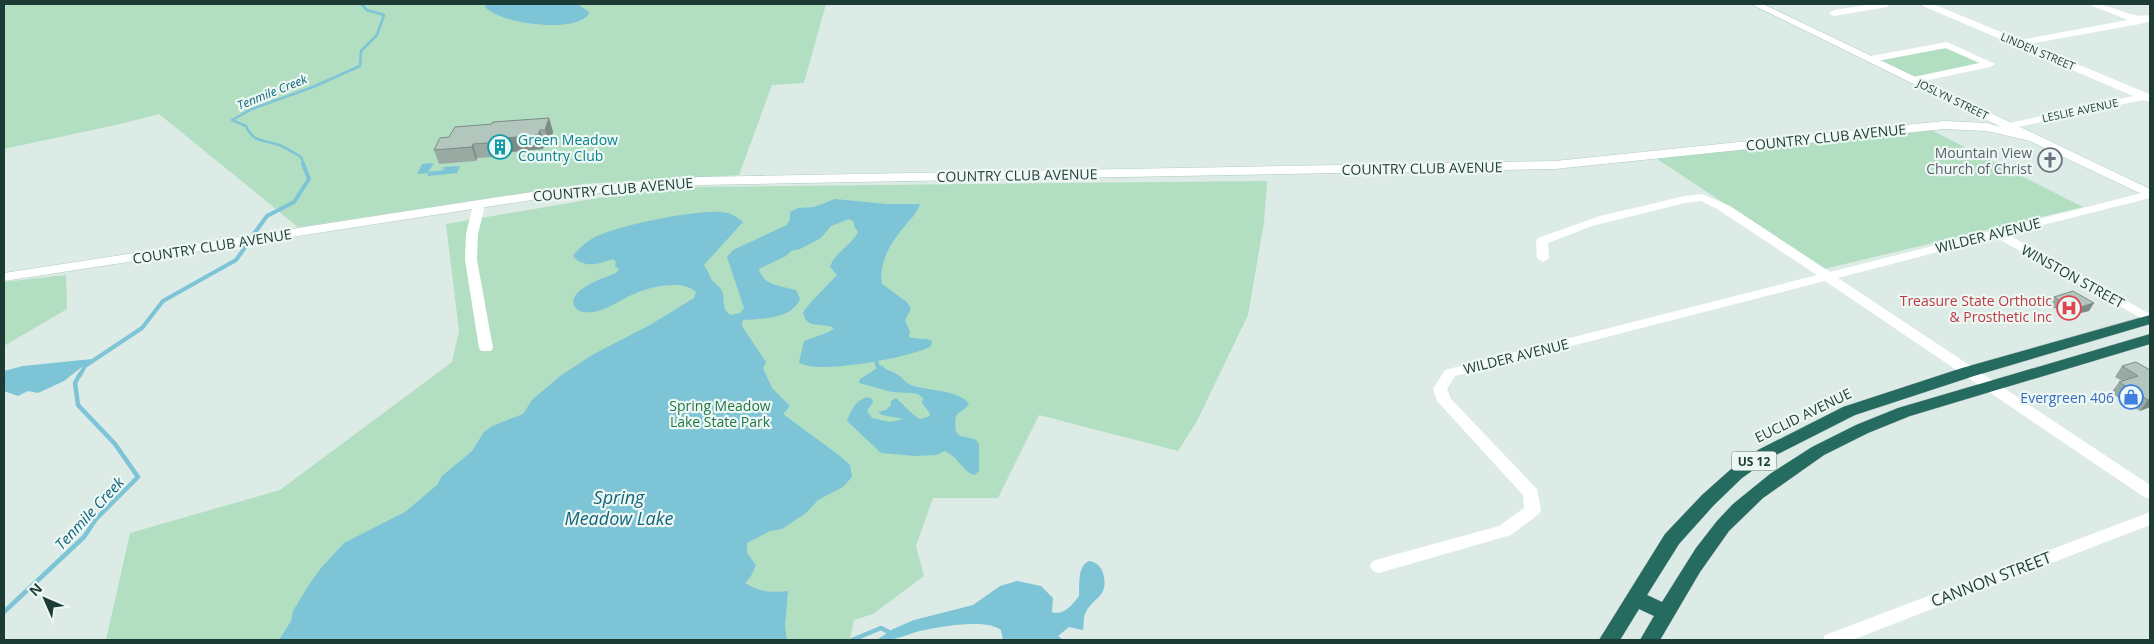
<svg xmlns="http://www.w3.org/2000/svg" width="2154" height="644" viewBox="0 0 2154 644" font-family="'Open Sans',sans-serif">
  <rect width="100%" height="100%" fill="#dcebe5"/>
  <!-- green -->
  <path fill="#b2dfc1" d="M4,4H826L804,83L772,85L739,175L583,184L298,227L159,114L120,124L4,149Z
    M1945,48L1979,63L1917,76L1910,75L1883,61V60Z
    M1929,129L2083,207L1824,269L1657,159Z
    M1267,181L1264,222L1248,315L1197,421L1178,451L1039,415L998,498H933L916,546L924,576L873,614L854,620L850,640H106L130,533L280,490L452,362L459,331L446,224L616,195L689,187Z
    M66,275L67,309L4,346V282Z"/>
  <!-- water -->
  <path fill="#7dc4d7" d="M486,4H577L588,11L589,14C575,34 500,24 485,7Z
    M434,163L428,172L444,170L443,167L460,166L457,173L428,176V173L417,174L422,164Z
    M835,199L886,204H920C917,214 910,219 904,227C891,242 878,264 882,284L907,302L911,309L905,320L910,332L909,337C917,340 925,337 932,341L931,346C915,357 812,376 799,362L804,341L829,332L834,328C821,322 806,330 803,312L812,301L837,275L830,267C834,253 850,247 858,232L854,226V222L849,219L831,226L821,238L800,249L791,251L786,256L759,269C763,286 782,286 796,290L800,299C792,319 762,319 743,320L742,326L766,362L763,368L772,388L790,406L783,414L840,456L850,465L852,477L843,487L818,500L806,513L782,529L770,531L747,543V553L756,565L751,576L745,583C760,592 770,593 788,591L785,627L787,640H279L291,621L293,611L310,583L321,568L344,543L405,512L437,485L442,476L472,451L484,432L492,426L523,414L532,400L560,376L592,355L650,325L694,298L696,292C681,279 650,287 634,294C619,300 601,315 584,312C580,312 576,309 574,306C568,289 604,278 616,273L619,269L615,266L616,262L613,259C600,264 583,269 573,256C579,248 587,241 597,236C620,225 697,209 722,212C731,213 737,217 743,222L704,265C707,269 709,274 711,279C714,283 720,286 722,291C726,301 720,308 731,315L740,313L744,308L727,257L733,250L787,225L790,219V212L798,208L814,207Z
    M92,359L64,381L38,393L28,391L18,396L4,391V371L23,366Z
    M882,365C885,371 890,370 895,373C903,377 905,384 914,386C931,391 956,390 969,403C961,418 953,405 956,432L960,436L975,439L979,444V471L975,475C962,472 960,458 945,451L936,455L915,456L881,453L847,421C851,410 855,401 867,397L872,399L873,402L867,411L872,418L890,422L903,419L882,415L878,412L886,410L891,405V401L896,398C904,405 911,414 920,419L930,416L929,412L922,403L923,398L918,394L911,393L892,392L859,383L860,379Z
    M1089,561C1096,562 1101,566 1103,573C1110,598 1092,597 1085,614C1083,619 1084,625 1083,630L1069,627L1058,636L1063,640H1003L1001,630C986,618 938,627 920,631C907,634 891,643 878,639L893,629L914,620L973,605L1000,586L1017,581L1041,586L1053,598L1052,612C1064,616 1072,605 1079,596C1080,584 1077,566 1089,561Z"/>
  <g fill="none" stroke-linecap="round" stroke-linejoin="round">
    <!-- stream-far2 -->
    <path stroke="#7dc4d7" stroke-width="2.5" d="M304,165L301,157C294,153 287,148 279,145C264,139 254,144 246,126L232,120L252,109L313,87L360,66L361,51L377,35L384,15L367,10L361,4"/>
    <!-- stream-far1 -->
    <path stroke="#7dc4d7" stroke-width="4" d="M253,235L267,216L294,202L309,179L303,164
      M876,361L878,367
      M80,375L85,366L142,328L163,301L236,260L246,246"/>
    <!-- stream -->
    <path stroke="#7dc4d7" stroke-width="4.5" d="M4,612L84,537L96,519L138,477L115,444L78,405L75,383L80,374
      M852,640L881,628L889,632"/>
    <!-- secondary casing -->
    <g stroke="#aeccc3" stroke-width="1">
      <path id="secondary" d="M1751,4H1763L2150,189V198L2030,141L1987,131L1944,129L1555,169L700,185L558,196L4,281V273L558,188L700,177L1555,161L1944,121L1987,123L2001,127Z"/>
    </g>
    <!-- highway casing -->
    <g stroke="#c0c8c6" stroke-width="1">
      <path id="highway" d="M2150,315V324L1974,376L1855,415L1770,458L1742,478L1714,505L1679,544L1647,595L1662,602L1696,548L1717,521L1733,504L1770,474L1812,447L1856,425L1898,408L2150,334V344L1910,416L1868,433L1824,455L1763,498L1729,531L1700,572L1660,640H1640L1654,616L1639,609L1620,640H1599L1665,534L1702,495L1730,470L1758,450L1843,407L1962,368Z"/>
    </g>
    <!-- street -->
    <path fill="#fff" fill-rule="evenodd" d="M1873,4H1891L1887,7L1834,16L1829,13L1834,10Z
      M1922,4H1933L2020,40L2128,20L2092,6L2091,4C2114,4 2128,19 2150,15V21L2140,24L2029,44L2149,94L2150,102L2143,100L2009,129L2005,128L2004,126L2005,124L2133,96L1923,6Z
      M1947,42L1995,64L1990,67L1914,83L1910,82V78L1980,63L1946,48L1871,62L1866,59L1871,56Z
      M2150,191V198L2007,234L2150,314V323L1995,237L1838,278L2150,485V499L2144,497L1825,281L1455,376L1447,389L1451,399L1537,489L1541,510L1539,514L1511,535L1379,573L1373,571L1370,566L1373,561L1379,559L1499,526L1524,508L1523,495L1437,401L1433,389L1445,370L1817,275L1717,209L1701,201L1685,203L1592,226L1548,243L1549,258L1543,262L1537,258L1536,241L1538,238L1600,216L1685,196L1702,194L1730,206L1830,272Z
      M479,201L485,205L478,234L477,260L493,348L491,351H481L479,348L465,260L466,234L473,205Z
      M2150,512V525L1852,640H1823L1825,635Z"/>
    <!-- secondary -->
    <use href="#secondary" fill="#fff" fill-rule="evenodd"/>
    <!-- highway -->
    <use href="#highway" fill="#256b60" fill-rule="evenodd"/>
  </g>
  <!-- wall -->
  <path fill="#99aaa3" d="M549,118L553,132L549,144H544L543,149L510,152L509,156L477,158L476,161L439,164L434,150L449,137Z
    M2054,297L2089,311L2068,316L2049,305Z
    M2122,366L2150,370V407L2140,411L2111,393L2119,382L2122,381L2115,377Z"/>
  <!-- shaded-wall -->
  <path fill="#7d8b85" d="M549,118L553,132L549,144L545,130Z
    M540,130L544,144L543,149L510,152L509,156L504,142L505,138Z
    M473,144L477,158L476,161L472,147Z
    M2094,303L2089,311L2068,316L2073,309Z
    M2150,399V407L2140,411L2148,400Z"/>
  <!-- building -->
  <path fill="#b2c6be" stroke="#7d8b85" d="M549,118L545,130H540L538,135L505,138L504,142L473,144L472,147L434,150L440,138L449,137L455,127L492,124L493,122Z
    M2073,291L2094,303L2073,309L2054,297Z
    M2136,362L2150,370V399L2148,400L2119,382L2138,376L2122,366Z"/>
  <!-- icons -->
  <defs>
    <g id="building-ring" transform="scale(1.25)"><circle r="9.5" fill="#edf7f3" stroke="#0f9aa8" stroke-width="1.5"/><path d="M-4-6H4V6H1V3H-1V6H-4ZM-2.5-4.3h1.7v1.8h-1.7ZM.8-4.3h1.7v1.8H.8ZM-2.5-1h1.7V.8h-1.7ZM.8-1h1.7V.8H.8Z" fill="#0f9aa8"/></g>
    <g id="church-ring" transform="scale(1.25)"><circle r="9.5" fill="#edf7f3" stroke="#6b7280" stroke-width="1.5"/><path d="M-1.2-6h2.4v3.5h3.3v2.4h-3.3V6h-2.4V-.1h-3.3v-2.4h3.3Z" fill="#6b7280"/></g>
    <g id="hospital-ring" transform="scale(1.25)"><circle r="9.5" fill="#edf7f3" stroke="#e0444e" stroke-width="1.5"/><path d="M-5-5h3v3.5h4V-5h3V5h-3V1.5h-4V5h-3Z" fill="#e0444e"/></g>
    <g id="shop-ring" transform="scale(1.25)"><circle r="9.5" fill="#edf7f3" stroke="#3f7fe0" stroke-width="1.5"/><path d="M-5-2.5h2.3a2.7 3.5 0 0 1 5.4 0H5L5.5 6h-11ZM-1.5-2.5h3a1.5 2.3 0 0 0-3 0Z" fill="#3f7fe0"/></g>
  </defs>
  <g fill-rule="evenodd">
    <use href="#building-ring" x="500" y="147"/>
    <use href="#church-ring" x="2050" y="160"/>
    <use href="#hospital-ring" x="2069" y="308"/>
    <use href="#shop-ring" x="2131" y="397"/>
  </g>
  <g text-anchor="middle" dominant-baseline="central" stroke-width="4.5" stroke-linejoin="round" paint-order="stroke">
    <!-- far-street labels -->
    <g font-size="11" fill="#1d3b35" stroke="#edf7f3">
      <text transform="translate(2038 51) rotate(23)">LINDEN STREET</text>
      <text transform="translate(1953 99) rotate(26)">JOSLYN STREET</text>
      <text transform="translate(2080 110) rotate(-12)">LESLIE AVENUE</text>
    </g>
    <!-- far-water labels -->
    <g font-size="12" font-style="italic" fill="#11657d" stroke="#edf7f3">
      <text transform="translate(272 92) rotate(-22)">Tenmile Creek</text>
    </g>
    <!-- shield labels -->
    <rect fill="#edf7f3" stroke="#5b736e" stroke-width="1" x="1731.5" y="451.5" width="45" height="19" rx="4"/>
    <g font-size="12" font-weight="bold" fill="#1d3b35">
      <text x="1754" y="461">US 12</text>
    </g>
    <!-- street labels -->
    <g font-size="14" fill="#1d3b35" stroke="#edf7f3">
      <text transform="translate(1826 137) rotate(-6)">COUNTRY CLUB AVENUE</text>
      <text transform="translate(1422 168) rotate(-1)">COUNTRY CLUB AVENUE</text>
      <text transform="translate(1017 175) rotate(-1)">COUNTRY CLUB AVENUE</text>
      <text transform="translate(613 189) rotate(-5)">COUNTRY CLUB AVENUE</text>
      <text transform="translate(1988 235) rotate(-14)">WILDER AVENUE</text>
      <text transform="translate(212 246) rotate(-9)">COUNTRY CLUB AVENUE</text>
      <text transform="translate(2073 276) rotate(29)">WINSTON STREET</text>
      <text transform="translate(1516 356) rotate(-14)">WILDER AVENUE</text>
      <text transform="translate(1803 415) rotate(-26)">EUCLID AVENUE</text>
    </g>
    <!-- culture labels -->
    <g font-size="14" fill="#0d838f" stroke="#edf7f3" text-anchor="start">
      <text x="518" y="139">Green Meadow<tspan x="518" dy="16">Country Club</tspan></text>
    </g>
    <!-- worship labels -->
    <g font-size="14" fill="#5b616d" stroke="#edf7f3" text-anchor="end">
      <text x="2032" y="152">Mountain View<tspan x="2032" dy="16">Church of Christ</tspan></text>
    </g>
    <!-- health labels -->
    <g font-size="14" fill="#be3a42" stroke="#edf7f3" text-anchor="end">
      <text x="2052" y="300">Treasure State Orthotic<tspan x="2052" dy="16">&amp; Prosthetic Inc</tspan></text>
    </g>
    <!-- shop labels -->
    <g font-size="14" fill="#366cbe" stroke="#edf7f3" text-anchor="end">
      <text x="2114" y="397">Evergreen 406</text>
    </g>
    <!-- park labels -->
    <g font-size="14" fill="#227748" stroke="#edf7f3">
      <text x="720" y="405">Spring Meadow<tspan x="720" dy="16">Lake State Park</tspan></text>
    </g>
    <!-- water labels -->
    <g font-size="15" font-style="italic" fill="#11657d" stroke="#edf7f3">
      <text transform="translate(89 513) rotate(-47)">Tenmile Creek</text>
    </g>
    <!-- near-street labels -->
    <g font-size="16" fill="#1d3b35" stroke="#edf7f3">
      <text transform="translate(1991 579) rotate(-21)">CANNON STREET</text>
    </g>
    <!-- near-water labels -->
    <g font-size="18" font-style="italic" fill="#11657d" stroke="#edf7f3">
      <text x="619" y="497">Spring<tspan x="619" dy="21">Meadow Lake</tspan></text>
    </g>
  </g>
  <!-- border -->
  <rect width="2154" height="644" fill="none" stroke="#1d3b35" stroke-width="10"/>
  <!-- north arrow -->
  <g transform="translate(45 599) rotate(315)" stroke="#edf7f3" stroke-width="4" paint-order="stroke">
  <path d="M0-4L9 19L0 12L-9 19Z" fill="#1d3b35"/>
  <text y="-8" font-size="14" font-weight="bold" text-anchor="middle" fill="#1d3b35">N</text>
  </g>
</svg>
